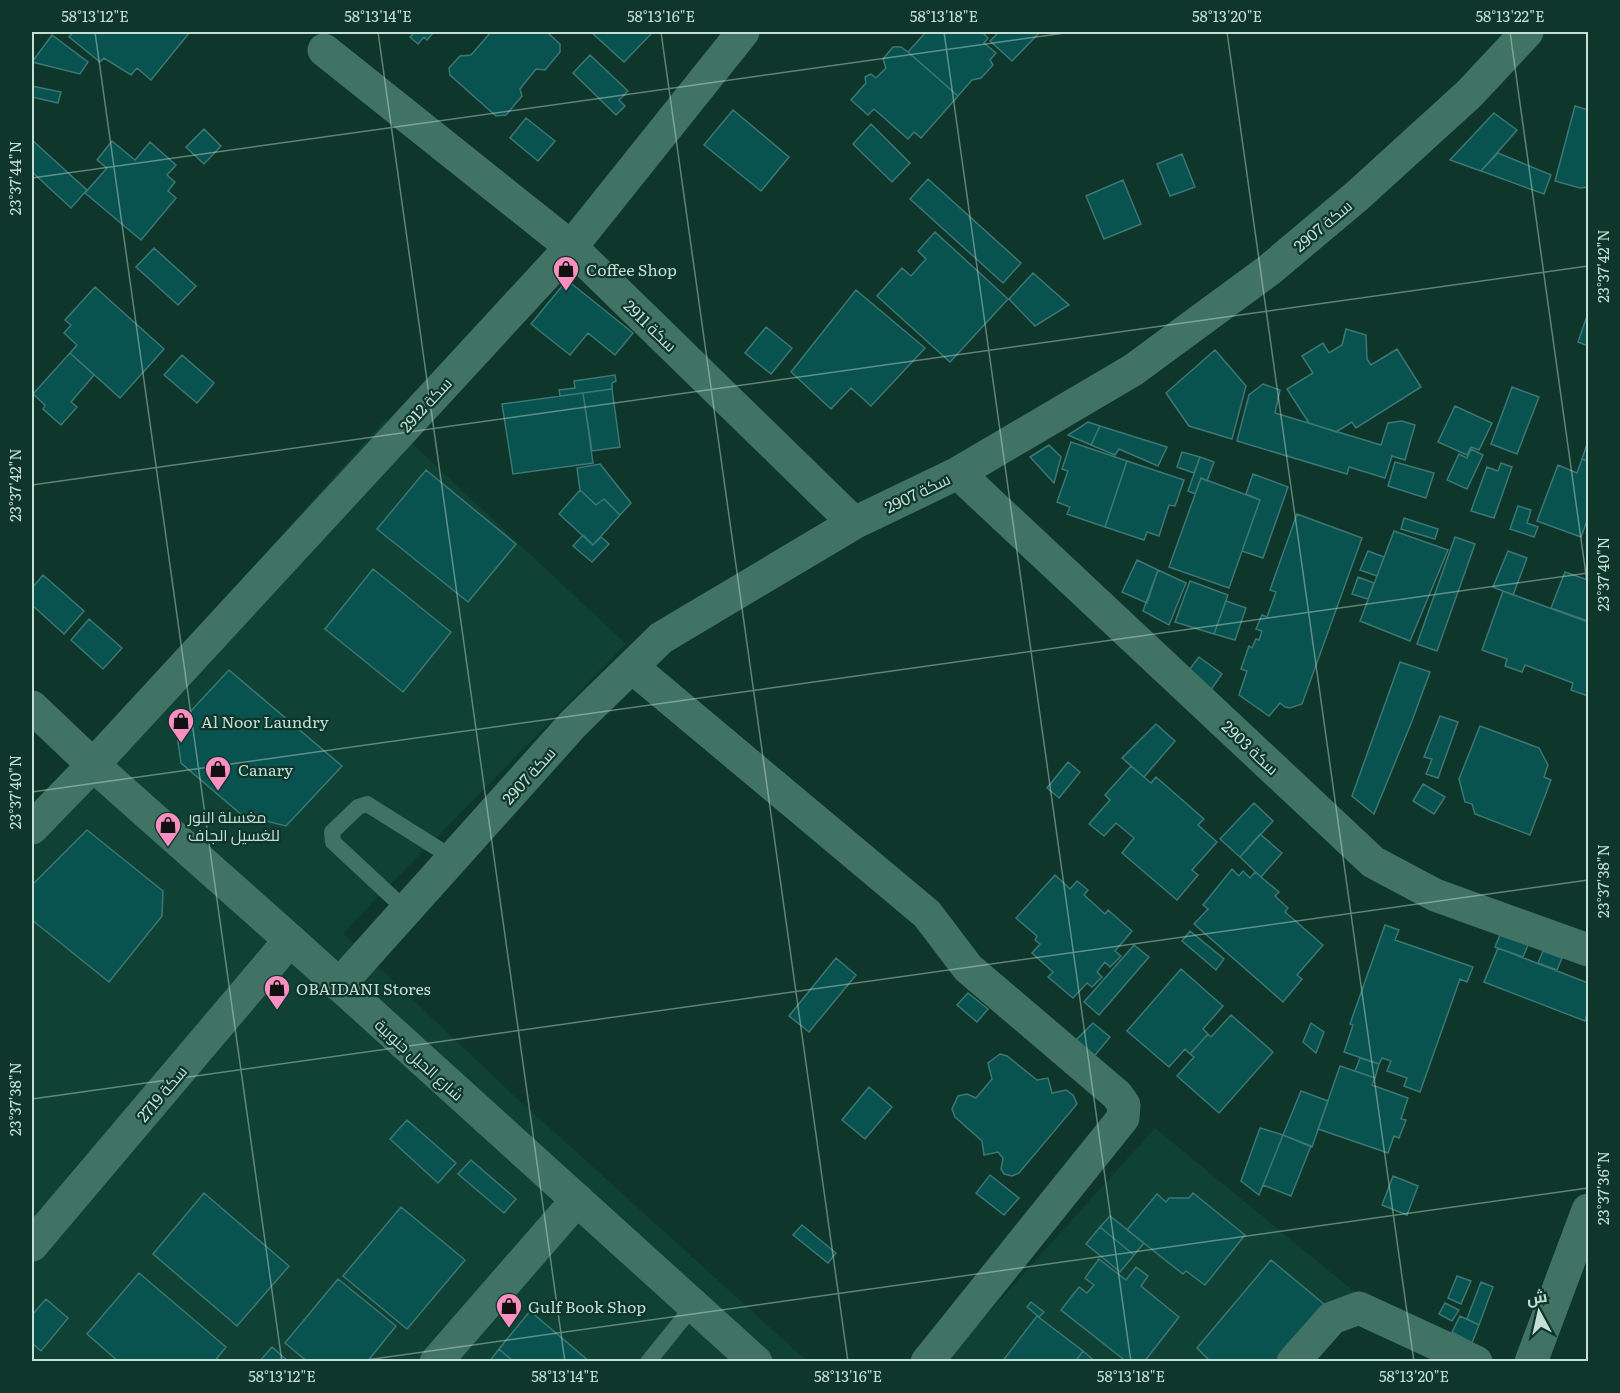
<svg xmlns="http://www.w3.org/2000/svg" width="1620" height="1393" viewBox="0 0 1620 1393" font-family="Literata,Cairo,serif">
  <rect width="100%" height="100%" fill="#0e362b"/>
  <!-- built -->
  <path fill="#0f4134" d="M386,419L626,644L343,933L507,1089L807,1361L32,1362V812Z
    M1155,1128L1356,1293L1303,1361L944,1362Z"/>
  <!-- building -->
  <path fill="#085250" stroke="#3c7774" stroke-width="1.5" d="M73,32H190L151,80L137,68L131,75L104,58L100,62L69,37Z
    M415,32H434L427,40L424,37L418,44L410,37Z
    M491,32H547L560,44V52L545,70L536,69L520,89L522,96L506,115L496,116L450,75L449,68L460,56L471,55Z
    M591,32H653L624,62Z
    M926,32H982L988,38L984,43L996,53L990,60L993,65L981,78L972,80L958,96L908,52Z
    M999,32H1040L1012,61L990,41Z
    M52,35L88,62L80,74L32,62Z
    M893,47H901L908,52L958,96L921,138L914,132L908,139L874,109L868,115L851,100L866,83L865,77L871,74L876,78L886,68L883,59Z
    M590,55L628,91L619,100L625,106L616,115L573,73Z
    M32,86L61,92L58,103L32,97Z
    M1575,106L1588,110V187L1580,188L1555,181Z
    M733,110L789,157L761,191L704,145Z
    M1494,113L1517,130L1481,171L1450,160Z
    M526,118L555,141L538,161L510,138Z
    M871,124L910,163L892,182L853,144Z
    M204,129L221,146L204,164L186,147Z
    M32,140L87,190L71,208L32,172Z
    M112,141L135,160L150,142L176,165L167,175L175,182L168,191L176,198L141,240L85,193L107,168L97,160Z
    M1498,153L1551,175L1544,194L1481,171Z
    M1182,154L1195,187L1170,196L1157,164Z
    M928,179L1021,263L1003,283L910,199Z
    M1123,180L1141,224L1104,239L1086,196Z
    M935,232L1008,299L950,362L877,296L902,268L911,276L926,259L918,251Z
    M154,248L196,286L178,305L136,267Z
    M1033,273L1069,305L1035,326L1009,299Z
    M567,280L633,333L615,355L588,333L570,355L531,324Z
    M95,287L164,349L120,398L70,353L77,345L64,333L71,325L65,320Z
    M856,290L925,348L871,406L851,388L831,409L791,372Z
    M1588,313V346L1578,342Z
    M766,327L792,348L771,374L745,353Z
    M1346,329L1366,335L1367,359L1371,365L1397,349L1421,387L1356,428L1352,422L1336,432L1309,423L1287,389L1313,373L1302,356L1323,343L1329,353L1342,345Z
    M1215,350L1246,386L1232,439L1189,426L1166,393Z
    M70,353L94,375L71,402L77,407L61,425L43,409L45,405L33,394Z
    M182,355L214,383L197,403L164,375Z
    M615,375L616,381L612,383V389L560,396L559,390L575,388L574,381Z
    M1263,384L1280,390L1275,413L1381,445L1388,423L1402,421L1415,425L1405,460L1392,456L1385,478L1349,467L1347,474L1237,441L1249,395Z
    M1512,387L1539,397L1517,454L1491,444Z
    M612,389L620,447L592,451L583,393Z
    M583,393L593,463L513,474L502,404Z
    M1455,406L1492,423L1479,450L1471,447L1467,455L1438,442Z
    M1088,422L1100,426L1091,445L1068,435Z
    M1100,426L1167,447L1158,466L1119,449L1115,455L1091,445Z
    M1588,441V461L1582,459Z
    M1071,442L1127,461L1105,527L1067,514L1070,507L1057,502L1068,471L1062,469Z
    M1049,445L1061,457L1054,483L1030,457Z
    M1471,449L1483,455L1467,489L1447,480L1459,454L1467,458Z
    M1182,452L1200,457L1194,473L1177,467Z
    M1200,457L1214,462L1207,481L1201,478L1195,494L1188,491Z
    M1582,459L1588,461V518L1581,537L1537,521L1558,465L1577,473Z
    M1127,461L1184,480L1175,506L1169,505L1159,536L1147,532L1144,540L1105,527Z
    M1395,462L1434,473L1426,498L1388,486Z
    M1501,463L1512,467L1494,518L1471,511L1487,467L1498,471Z
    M600,464L631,503L620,515L604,499L596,505L580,490L577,468Z
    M426,470L516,544L468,602L377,529Z
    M1253,474L1288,487L1263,558L1242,551L1260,500L1246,494Z
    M1201,478L1260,500L1229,588L1169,567Z
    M580,490L596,505L604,499L620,515L593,545L559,514Z
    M1518,506L1531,510L1527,523L1538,527L1534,537L1510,529Z
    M1297,514L1362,538L1302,704L1290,708L1285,707L1280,703L1269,716L1239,695L1247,671L1241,669L1249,646L1252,648L1256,639L1259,640L1262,631L1256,629L1262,615L1267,617L1276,592L1270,590Z
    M1404,518L1438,529L1435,539L1401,529Z
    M1394,531L1448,550L1410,641L1360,621Z
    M583,535L593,545L601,537L609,544L592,562L573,546Z
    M1455,537L1475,544L1437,651L1417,644Z
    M1368,551L1384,557L1377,576L1360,570Z
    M1508,551L1527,558L1513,595L1493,587Z
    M1137,560L1158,570L1147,603L1122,592Z
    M373,569L451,632L403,692L325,629Z
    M1158,570L1186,583L1169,625L1143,611Z
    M1565,572L1588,580V621L1551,608Z
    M43,575L84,611L64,634L32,605V588Z
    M1358,577L1374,583L1368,599L1352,594Z
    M1190,581L1228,595L1214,634L1175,622Z
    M1503,591L1588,622V696L1571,690L1573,683L1525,665L1522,672L1505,666L1507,659L1482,650Z
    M1226,601L1246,608L1235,640L1214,634Z
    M89,619L122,648L103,669L71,640Z
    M1199,657L1222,674L1210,691L1186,674Z
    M1400,662L1430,672L1412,721L1374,814L1352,796Z
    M229,670L342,766L286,826L242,815L181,763L176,727Z
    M1440,716L1458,722L1438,778L1426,774L1432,759L1424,757Z
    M1156,724L1175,741L1144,777L1122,758Z
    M1480,726L1539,748L1548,765L1544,777L1551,780L1530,835L1475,814L1472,804L1465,802L1459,779Z
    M1068,762L1080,772L1059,798L1047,788Z
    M1131,766L1151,783L1156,777L1204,819L1198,825L1217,842L1192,870L1198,875L1177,900L1122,853L1134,838L1116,823L1104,836L1089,824L1110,800L1105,795Z
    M1423,784L1445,797L1434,814L1413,801Z
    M1254,803L1273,821L1240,857L1220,839Z
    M87,830L163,891L162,916L109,982L32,920V885Z
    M1260,834L1282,853L1261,877L1240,857Z
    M1232,869L1239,876L1243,871L1250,878L1255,872L1279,892L1275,896L1288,908L1285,912L1323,945L1297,975L1302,979L1283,1002L1194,924L1208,909L1203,905Z
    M1055,875L1070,889L1077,881L1088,890L1084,895L1105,914L1108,910L1132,931L1115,951L1121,956L1110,967L1105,962L1097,972L1102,977L1092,987L1087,983L1073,998L1048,977L1053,972L1032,953L1040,944L1035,940L1037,936L1016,918Z
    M1385,925L1399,930L1395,940L1473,967L1467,982L1460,979L1420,1092L1404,1086L1407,1078L1387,1071L1391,1061L1382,1058L1379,1064L1344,1052L1353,1025L1350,1024Z
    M1190,931L1224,959L1216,970L1182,941Z
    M1500,935L1528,945L1523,957L1495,947Z
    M1134,945L1149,957L1099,1015L1084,1002Z
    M1498,948L1588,983V1011L1585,1021L1484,982Z
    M1543,951L1562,958L1557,970L1538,963Z
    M836,958L856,975L809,1032L789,1016Z
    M1181,969L1223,1006L1203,1029L1208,1034L1190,1054L1185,1049L1169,1067L1127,1031Z
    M968,993L988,1009L977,1022L957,1005Z
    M1231,1015L1273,1052L1219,1113L1177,1076L1194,1057L1190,1054L1208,1034L1211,1037Z
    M1093,1023L1110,1037L1091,1060L1072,1044Z
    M1311,1023L1324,1032L1316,1053L1303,1042Z
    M1000,1054L1007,1056L1037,1080L1048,1078L1052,1093L1066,1090L1073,1095L1077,1104L1019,1173L1012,1176L1004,1174L1001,1169L1003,1158L998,1152L984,1155L982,1141L955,1117L952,1109L958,1096L967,1094L976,1098L992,1079L988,1063Z
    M1360,1058L1379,1064L1375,1078L1355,1071Z
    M1340,1066L1375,1078L1372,1085L1408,1098L1401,1119L1406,1120L1399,1138L1394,1136L1388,1153L1318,1129Z
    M869,1087L892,1107L865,1139L842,1120Z
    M1301,1091L1328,1101L1312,1147L1283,1135Z
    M407,1120L456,1163L438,1183L390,1139Z
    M1260,1128L1283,1135L1259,1195L1241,1181Z
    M1283,1135L1311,1146L1291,1196L1263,1185Z
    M471,1160L516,1199L504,1213L458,1174Z
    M990,1175L1019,1198L1004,1215L976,1193Z
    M1393,1176L1418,1186L1407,1215L1382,1205Z
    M204,1193L289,1266L237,1326L153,1254Z
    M1193,1193L1245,1235L1205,1285L1186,1271L1183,1274L1127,1230L1157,1194L1166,1202L1169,1198H1189Z
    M401,1207L465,1260L407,1329L343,1276Z
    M1110,1216L1144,1243L1134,1255L1100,1227Z
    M802,1225L836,1253L828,1263L793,1235Z
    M1100,1227L1134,1255L1120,1272L1086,1244Z
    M1099,1259L1126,1280L1136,1267L1148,1276L1141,1286L1179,1317L1144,1362H1127L1061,1310L1079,1287L1087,1293L1094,1285L1085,1278Z
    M1271,1260L1324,1304L1275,1362H1211L1197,1348Z
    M139,1273L226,1347L214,1362H119L87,1334Z
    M1457,1276L1471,1281L1461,1304L1448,1298Z
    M338,1279L396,1326L367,1362H308L285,1343Z
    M1481,1282L1493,1287L1479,1325L1467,1319Z
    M46,1299L68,1318L41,1351L32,1343V1315Z
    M1031,1302L1044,1312L1039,1317L1027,1307Z
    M1445,1303L1459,1310L1452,1321L1439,1314Z
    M530,1311L590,1362H514L499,1349Z
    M1037,1316L1083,1351L1075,1362H1002Z
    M1460,1316L1479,1325L1472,1343L1452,1332Z
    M272,1347L289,1362H259Z
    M499,1349L514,1362H489Z
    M1083,1351L1096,1362H1075Z"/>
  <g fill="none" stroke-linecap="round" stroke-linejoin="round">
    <!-- lane -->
    <path stroke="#407363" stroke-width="16" d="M406,910L333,842L332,832L358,807L367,804L453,858
      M648,1362L694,1305"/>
    <!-- street -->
    <path stroke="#407363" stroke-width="33" d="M324,50L571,247L854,523
      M958,473L1373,862L1435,895L1588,950
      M632,667L927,914L968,968L1117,1095L1124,1105L1123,1118L927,1362
      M32,828L93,765L571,247L743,32
      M339,985L573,724L661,638L854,523L958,473L1133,370L1269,270L1357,196L1469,94L1527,32
      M32,1245L290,940
      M436,1362L577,1200
      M1293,1362L1332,1318L1359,1308L1476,1362"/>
    <!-- secondary -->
    <path stroke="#407363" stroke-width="33" d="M32,707L93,765L290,940L756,1362
      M1531,1362L1588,1210"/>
  </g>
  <!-- ticks -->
  <path fill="none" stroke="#c5dfd5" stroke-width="1.5" stroke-opacity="0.45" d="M95,32L282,1362M378,32L565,1362M661,32L848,1362M944,32L1131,1362M1227,32L1414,1362M1510,32L1588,589M32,178L1072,32M32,485L1588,266M32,792L1588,573M32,1099L1588,880M352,1362L1588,1188"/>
  <!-- icons -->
  <defs>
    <g id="shop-pin" transform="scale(1.35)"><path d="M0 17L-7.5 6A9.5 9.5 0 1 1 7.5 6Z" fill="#fc8fc1" stroke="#0e362b"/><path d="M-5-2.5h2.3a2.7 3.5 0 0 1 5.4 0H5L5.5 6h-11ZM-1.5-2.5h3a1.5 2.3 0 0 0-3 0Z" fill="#111"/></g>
  </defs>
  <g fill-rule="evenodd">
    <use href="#shop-pin" x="566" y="269"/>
    <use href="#shop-pin" x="181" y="721"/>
    <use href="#shop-pin" x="218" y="769"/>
    <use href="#shop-pin" x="168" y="825"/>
    <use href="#shop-pin" x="277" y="988"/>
    <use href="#shop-pin" x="509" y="1306"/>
  </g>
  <g text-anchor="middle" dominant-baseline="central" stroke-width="4.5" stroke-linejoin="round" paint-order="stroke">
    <!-- street labels -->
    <g font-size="16" fill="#c5dfd5" stroke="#0e362b">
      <text transform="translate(1322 225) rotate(-40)">سكة 2907</text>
      <text transform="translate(651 325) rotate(44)">سكة 2911</text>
      <text transform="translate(425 404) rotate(-47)">سكة 2912</text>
      <text transform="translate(917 492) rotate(-26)">سكة 2907</text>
      <text transform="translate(1251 747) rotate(43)">سكة 2903</text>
      <text transform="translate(528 775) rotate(-48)">سكة 2907</text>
      <text transform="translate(420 1059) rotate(42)">شارع الحيل جنوبية</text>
      <text transform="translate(161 1093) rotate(-50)">سكة 2719</text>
    </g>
    <!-- poi labels -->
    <g font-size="16" fill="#c5dfd5" stroke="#0e362b" text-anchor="start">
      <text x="586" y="269">Coffee Shop</text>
      <text x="201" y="721">Al Noor Laundry</text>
      <text x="238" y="769">Canary</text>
      <text x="188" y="816">مغسلة النور<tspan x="188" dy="18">للغسيل الجاف</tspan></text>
      <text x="296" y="988">OBAIDANI Stores</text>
      <text x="528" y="1306">Gulf Book Shop</text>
    </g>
  </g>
  <!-- border -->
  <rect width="1620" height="1393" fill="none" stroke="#0e362b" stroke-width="66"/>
  <!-- north arrow -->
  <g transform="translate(1539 1312) rotate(352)" stroke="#0e362b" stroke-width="4.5" paint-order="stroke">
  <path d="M0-4.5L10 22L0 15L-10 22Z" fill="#c5dfd5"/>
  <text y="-9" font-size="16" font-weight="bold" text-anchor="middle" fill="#c5dfd5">ش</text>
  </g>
  <rect x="33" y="33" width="1554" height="1327" fill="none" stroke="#c5dfd5" stroke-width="2"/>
  <g font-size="15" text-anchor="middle" fill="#c5dfd5">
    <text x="95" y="22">58°13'12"E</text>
    <text x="378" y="22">58°13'14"E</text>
    <text x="661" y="22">58°13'16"E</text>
    <text x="944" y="22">58°13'18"E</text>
    <text x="1227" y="22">58°13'20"E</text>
    <text x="1510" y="22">58°13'22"E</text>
    <text transform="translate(16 178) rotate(-90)" y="5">23°37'44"N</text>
    <text transform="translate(1604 266) rotate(-90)" y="5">23°37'42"N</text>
    <text transform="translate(16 485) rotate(-90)" y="5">23°37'42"N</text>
    <text transform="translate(1604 574) rotate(-90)" y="5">23°37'40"N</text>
    <text transform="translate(16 792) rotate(-90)" y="5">23°37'40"N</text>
    <text transform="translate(1604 881) rotate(-90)" y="5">23°37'38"N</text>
    <text transform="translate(16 1099) rotate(-90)" y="5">23°37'38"N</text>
    <text transform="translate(1604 1188) rotate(-90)" y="5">23°37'36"N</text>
    <text x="282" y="1382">58°13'12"E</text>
    <text x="565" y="1382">58°13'14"E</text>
    <text x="848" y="1382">58°13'16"E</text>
    <text x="1131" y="1382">58°13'18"E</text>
    <text x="1414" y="1382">58°13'20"E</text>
  </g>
</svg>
